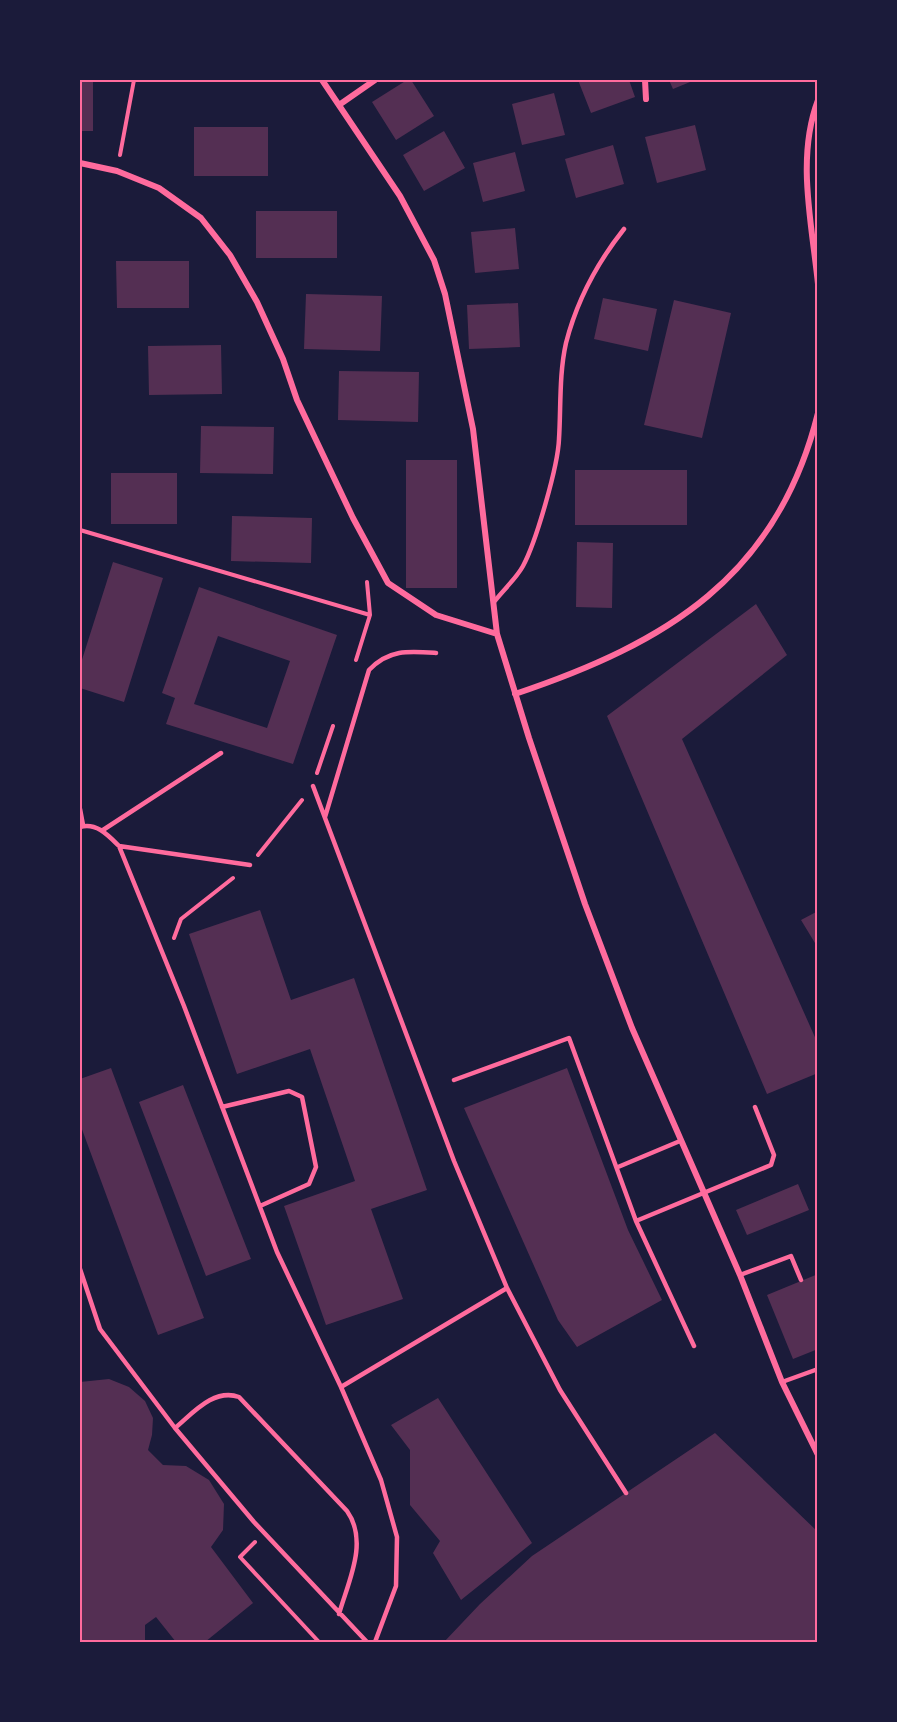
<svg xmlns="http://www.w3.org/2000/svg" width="897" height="1722" viewBox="0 0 897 1722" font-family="Manrope,sans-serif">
  <rect width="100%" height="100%" fill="#1b1b3a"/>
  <!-- building -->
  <path fill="#542f53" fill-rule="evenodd" d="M80,80H93V131H80Z
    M407,80H411L434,116L396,140L372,102Z
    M578,80H629L635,97L591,113Z
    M669,80H695L673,89Z
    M554,93L565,135L522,145L512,104Z
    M695,125L706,170L657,183L645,137Z
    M194,127H268V176H194Z
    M444,131L465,168L424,191L403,155Z
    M613,145L624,184L576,198L565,159Z
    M515,152L525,191L483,202L473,163Z
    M256,211H337V258H256Z
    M515,228L519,269L475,273L471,232Z
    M116,261H189V308H117Z
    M306,294L382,296L380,351L304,349Z
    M603,298L657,309L648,351L594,339Z
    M674,300L731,313L702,438L644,425Z
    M518,303L520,347L469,349L467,305Z
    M221,345L222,394L149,395L148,346Z
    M339,371L419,372L418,422L338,420Z
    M201,426L274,427L273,474L200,473Z
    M406,460H457V588H406Z
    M575,470H687V525H575Z
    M111,473H177V524H111Z
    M232,516L312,518L311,563L231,561Z
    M577,542L613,543L612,608L576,607Z
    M113,562L163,578L124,702L80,688V666Z
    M199,587L337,635L293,764L166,724L175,698L162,693ZM218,636L290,661L267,728L194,704Z
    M756,604L787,655L682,739L818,1044V1073L767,1094L607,716Z
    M260,910L291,1000L354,978L427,1190L371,1209L403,1299L326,1325L284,1206L355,1181L310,1049L237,1074L189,934Z
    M818,911V948L801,920Z
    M111,1068L204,1318L158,1335L80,1124V1079Z
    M567,1068L628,1230L662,1300L577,1347L558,1320L464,1108Z
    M183,1085L251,1259L206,1276L139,1102Z
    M798,1184L809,1210L747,1235L736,1210Z
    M818,1274V1349L793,1359L767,1295Z
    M109,1379L129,1387L145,1401L153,1418L152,1435L148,1450L163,1465L186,1466L209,1480L224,1504L223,1530L211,1547L253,1603L205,1642H176L156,1617L145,1625V1642H80V1382Z
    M438,1398L532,1543L461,1600L433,1553L440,1541L410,1505V1450L391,1425Z
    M715,1433L818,1532V1642H444L480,1604L532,1556Z"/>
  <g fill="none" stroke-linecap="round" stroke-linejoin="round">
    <!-- path -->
    <path stroke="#ff6b9d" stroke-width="4" d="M120,155L134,80
      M80,530L370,615
      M356,660L370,615L367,582
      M317,773L333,726
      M258,855L302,800
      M174,938L181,919L233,878
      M255,1542L240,1557L319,1642"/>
    <!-- service -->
    <path stroke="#ff6b9d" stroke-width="4.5" d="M494,602C503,590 516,579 523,566C536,542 558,466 559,439C561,407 559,374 566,343C577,300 597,263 624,229
      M313,786L454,1161L507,1288L560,1390L626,1493
      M80,809L83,825
      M325,817L369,670C389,649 409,651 436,653
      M80,827C96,822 108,835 119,846L184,1006L277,1252L341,1387L381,1480L397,1537L396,1586L375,1642
      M103,830L221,753
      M119,846L250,865
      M454,1080L569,1038L636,1221L694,1346
      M222,1107L289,1091L302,1097L316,1167L309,1184L260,1206
      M618,1167L680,1141
      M636,1221L771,1165L774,1155L755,1107
      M80,1269L100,1329L175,1428L254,1522L367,1642
      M740,1275L791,1256L801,1280
      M782,1382L818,1369
      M341,1387L507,1288
      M175,1428C193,1413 214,1388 239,1397L347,1511C369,1542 348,1582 339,1614"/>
    <!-- minor -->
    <path stroke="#ff6b9d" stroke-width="6" d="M322,80L400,196L434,260L445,294L473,429L497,634L529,738L585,904L632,1028L740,1275L782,1382L818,1455
      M645,80L646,99
      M818,100C796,158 812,224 818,284
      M339,105L375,80
      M80,163L117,171L159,188L201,218L230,255L257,302L283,359L297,400L353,518L388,583L436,615L497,634
      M515,694C667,643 777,577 818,413"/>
  </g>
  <!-- border -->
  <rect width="897" height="1722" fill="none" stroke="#1b1b3a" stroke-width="162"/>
  <rect x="81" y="81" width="735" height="1560" fill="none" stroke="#ff6b9d" stroke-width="2"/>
</svg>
